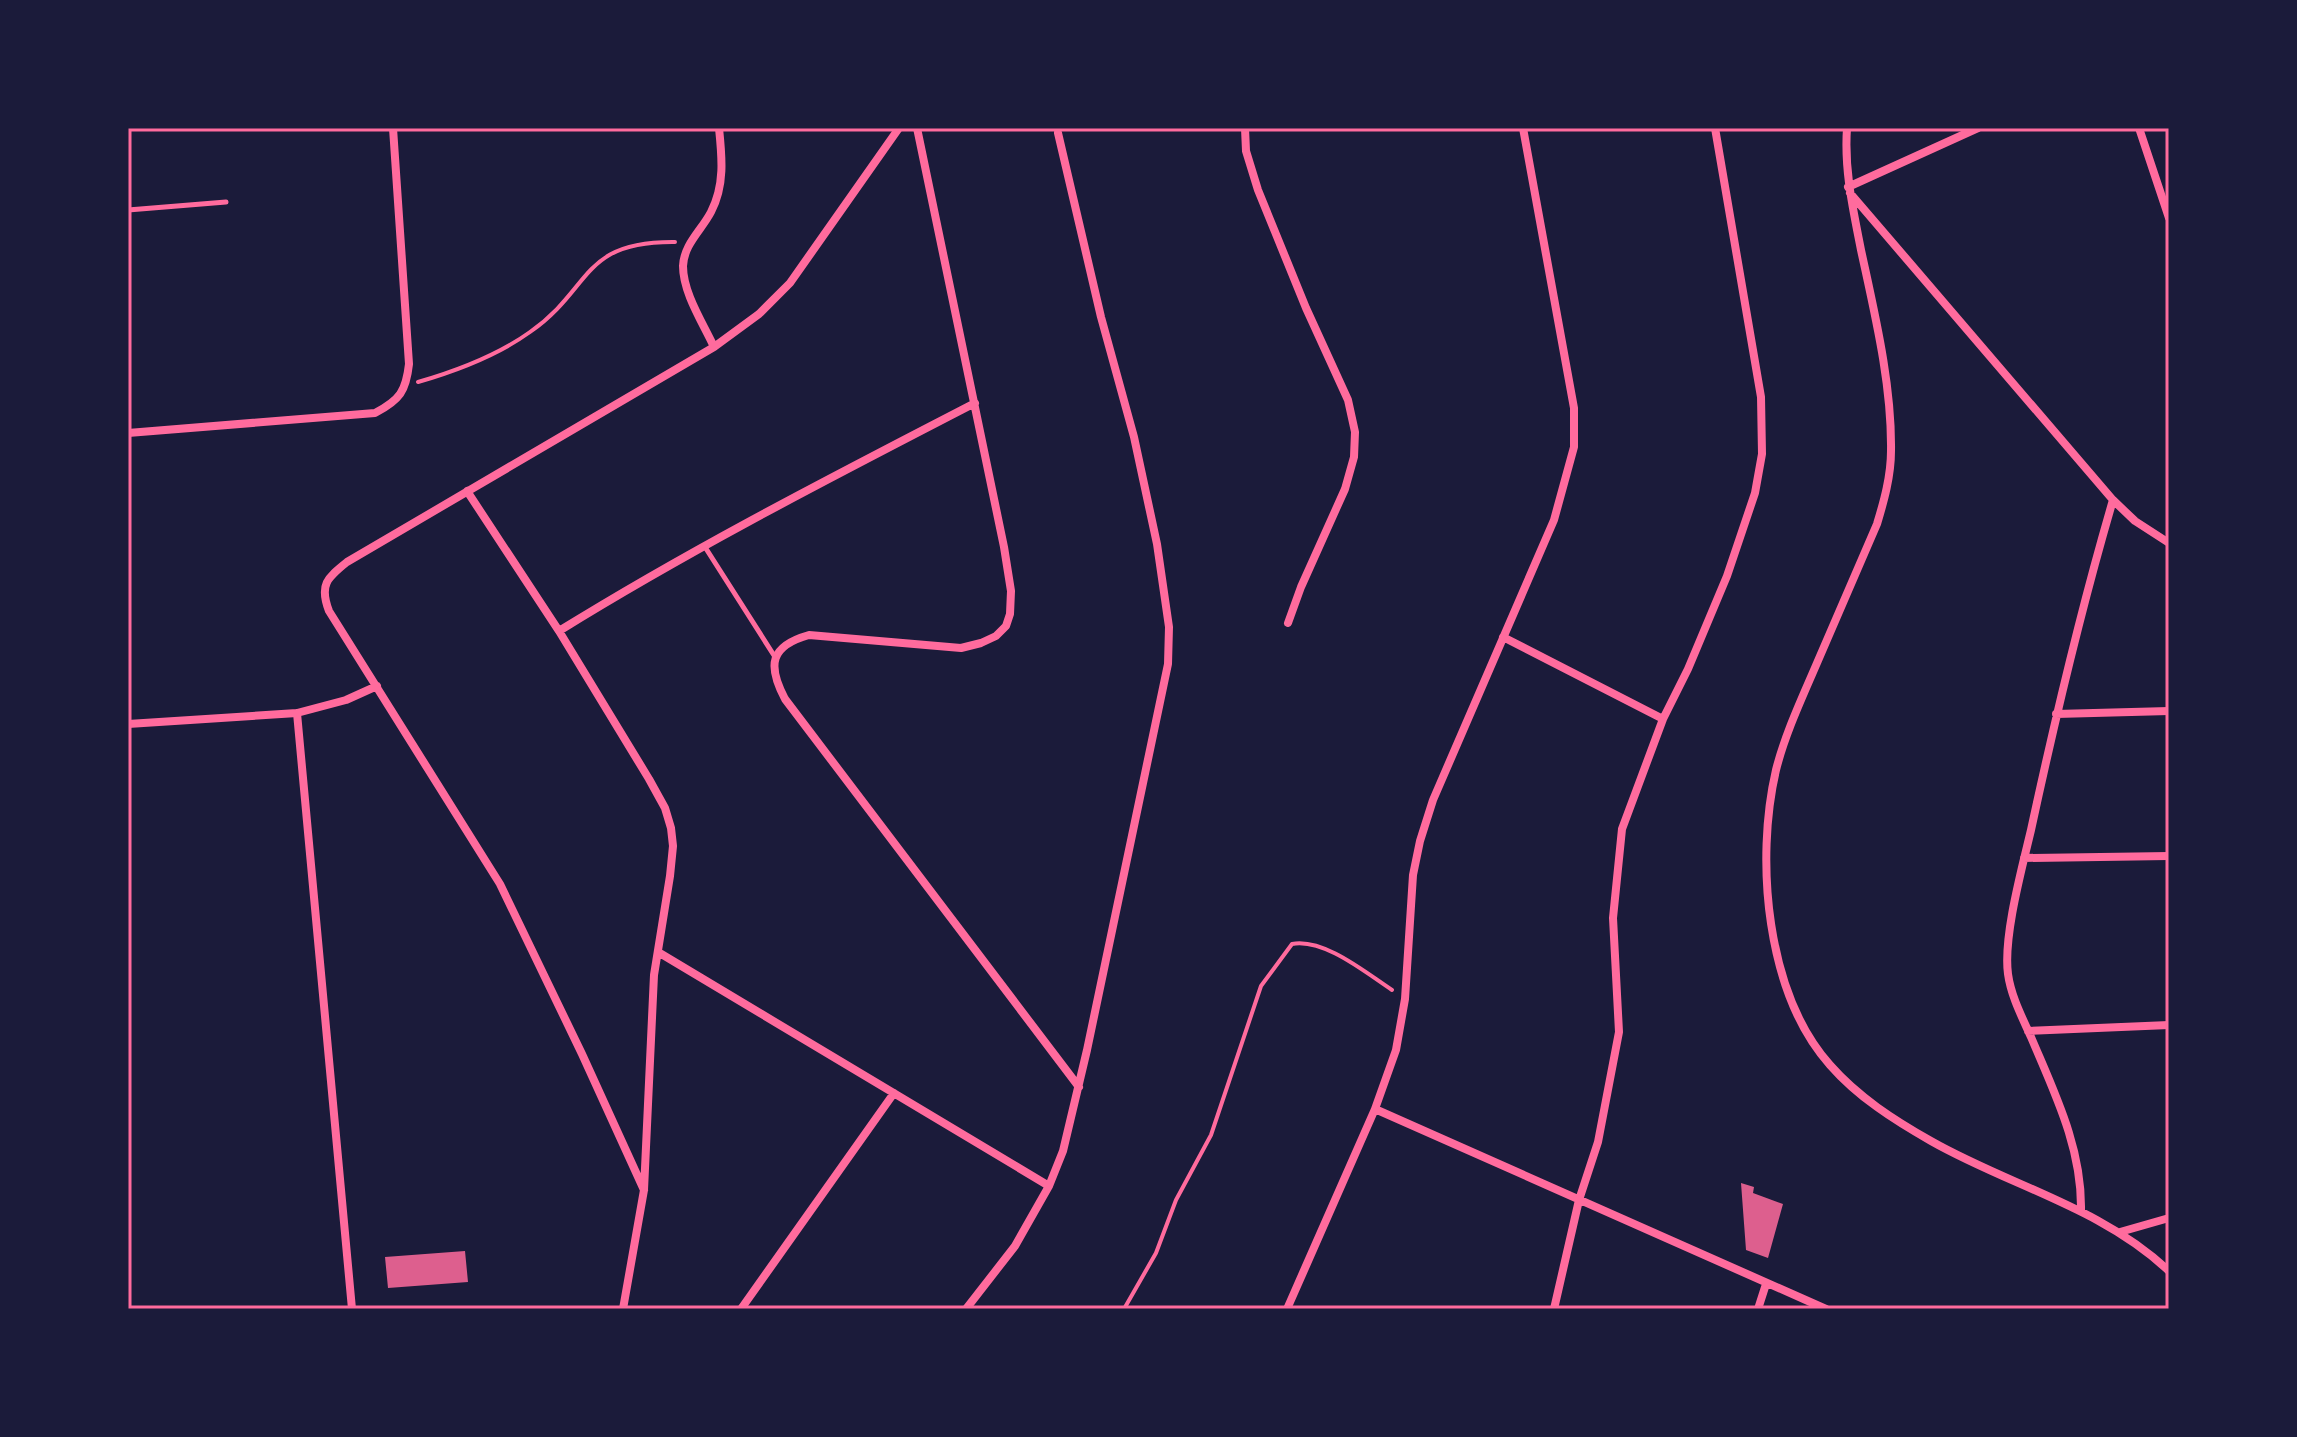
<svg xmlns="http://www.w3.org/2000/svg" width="2297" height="1437" viewBox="0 0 2297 1437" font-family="Ubuntu,sans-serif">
  <rect width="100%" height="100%" fill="#1b1b3a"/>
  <!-- building -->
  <path fill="#dd5f8e" d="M1741,1183L1754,1187L1753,1193L1783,1204L1768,1258L1746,1250Z
    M465,1251L468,1282L388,1288L385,1257Z"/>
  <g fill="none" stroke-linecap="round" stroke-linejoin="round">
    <!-- path -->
    <path stroke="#ff6b9d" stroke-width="4" d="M418,382C456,371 498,355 530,332C593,288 580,241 675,242
      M1124,1309L1156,1253L1176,1200L1211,1135L1261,986L1292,944C1324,938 1366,973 1392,990"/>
    <!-- service -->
    <path stroke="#ff6b9d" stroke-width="5" d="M128,210L226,202
      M705,547L775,657"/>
    <!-- minor -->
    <path stroke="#ff6b9d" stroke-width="8" d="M917,128L1004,547L1011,591L1010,614L1006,626L996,636L981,643L961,648L809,635C770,646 767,665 785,699L1079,1087
      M1245,128L1246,151L1258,190L1306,308L1348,400L1355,432L1354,457L1345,489L1301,587L1288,623
      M1847,128C1844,170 1853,209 1861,250C1875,315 1892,385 1891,451C1891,476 1884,501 1877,524C1857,570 1837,617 1817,663C1802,698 1785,734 1776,770C1755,860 1766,993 1830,1065C1858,1097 1894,1120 1931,1141C2010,1186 2101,1207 2169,1271
      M2139,128L2169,218
      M1848,187L1978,128
      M1850,193L2113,500L2135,521L2169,543
      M714,347C703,323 683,293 683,266C684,244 701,231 711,212C725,185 722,157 719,128
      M128,433L375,413C400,400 406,391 409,364L393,128
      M467,491L559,631L649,779L665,808L671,828L673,846L670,876L654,975L644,1190L623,1309
      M559,631C693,548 834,476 975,403
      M1503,637L1663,719
      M297,713L352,1309
      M2056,714L2169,711
      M128,724L297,713L346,700L377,686
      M2024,858L2169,856
      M658,952L1049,1186
      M2028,1031L2169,1025
      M1375,1109L1826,1309
      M644,1190L582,1054L500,884L329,611C319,585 327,578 347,562L714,347L759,314L790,283L899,128
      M2081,1210C2082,1148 2055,1094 2031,1037C2022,1017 2011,996 2008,974C2003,937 2022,868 2031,830C2055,719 2081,609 2113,500
      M2120,1232L2169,1218
      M741,1309L894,1093
      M966,1309L1015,1246L1049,1186L1063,1151L1087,1050L1168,664L1169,627L1157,544L1134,437L1101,317L1058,133
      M1287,1309L1375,1109L1396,1050L1405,999L1413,875L1420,841L1433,800L1554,520L1574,447V408L1523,128
      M1554,1309L1579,1200L1598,1142L1619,1032L1613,918L1622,829L1663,719L1688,669L1727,576L1755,493L1762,454L1761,397L1715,128
      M1758,1309L1766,1284"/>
  </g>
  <!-- border -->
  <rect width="2297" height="1437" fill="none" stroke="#1b1b3a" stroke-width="260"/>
  <rect x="130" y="130" width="2037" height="1177" fill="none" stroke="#ff6b9d" stroke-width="3"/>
</svg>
